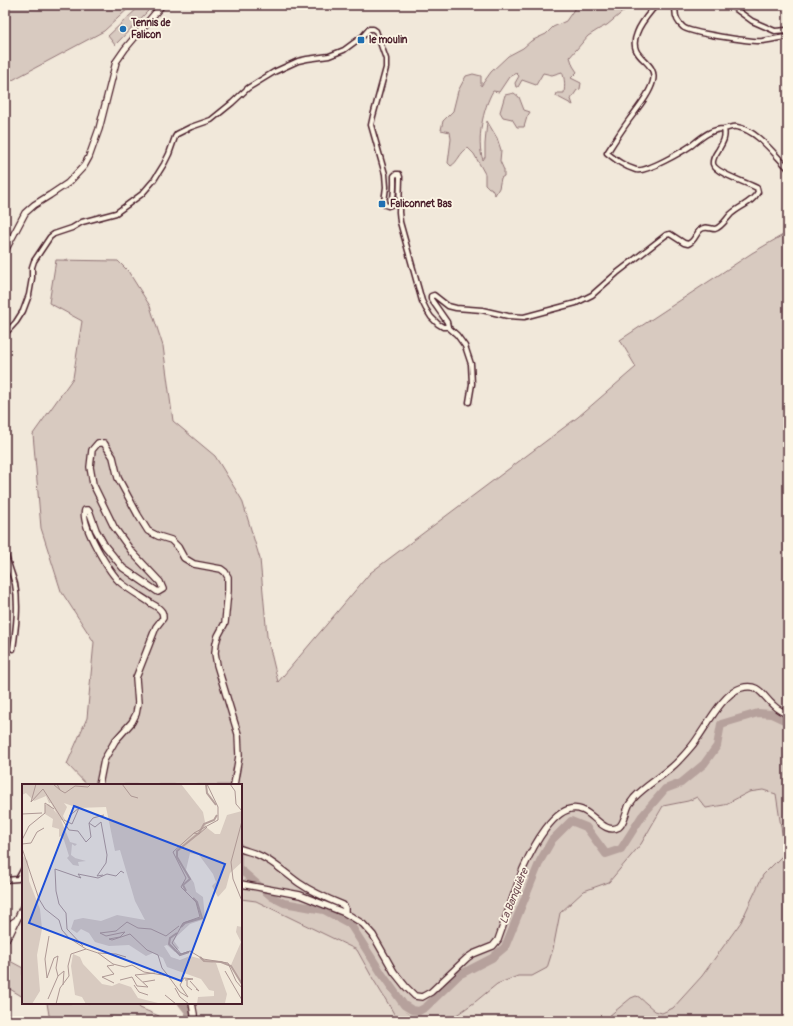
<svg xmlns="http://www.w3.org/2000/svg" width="793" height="1026" viewBox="0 0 793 1026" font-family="Pangolin,sans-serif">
  <rect width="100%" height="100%" fill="#f1e8da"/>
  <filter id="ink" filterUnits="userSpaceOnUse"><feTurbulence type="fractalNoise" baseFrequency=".025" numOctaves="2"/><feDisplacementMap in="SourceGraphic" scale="8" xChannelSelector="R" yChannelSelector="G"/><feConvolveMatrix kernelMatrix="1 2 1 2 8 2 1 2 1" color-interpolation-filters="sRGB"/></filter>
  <g filter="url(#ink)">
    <!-- built -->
    <path fill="#e4d9cd" d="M763,790L776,794L785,853L763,875L741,922L702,976L673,1008L662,1013L655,1011L639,997L631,998L603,1021H448L475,1002L497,984L518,976H532L560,913L584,891L609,882L641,844L663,806L688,801L697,797L707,808L724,805L749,792Z
      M241,899L256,901L357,950L373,979L389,1005L398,1021H198V1009L195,1003H241Z"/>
    <!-- green -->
    <path fill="#d8cac0" stroke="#917476" d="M5,5H132L104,31L5,84Z
      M141,5L148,11L115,45L108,36Z
      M577,5H631L607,25L599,29L588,36L570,57L573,66L577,72L571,78L581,83L580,89L577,90L571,99L573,105L556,96L557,93H564C565,85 565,79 562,72L552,75L543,73L536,85L522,80L518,87H516L515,83L519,76L516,73L509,77L499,92L493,91C483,108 476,141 483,160L485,157V144L487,121L497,138L501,150L500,161L504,170V176L501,178L499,188L495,195L491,188H489L485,184V174L474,154L468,148C460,152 458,162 451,166L448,163L451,139L450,132L441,130L443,121L453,111L458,91L466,76L473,74L481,76V86L491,72L508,56L523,48L531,41L546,34L553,27L566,21Z
      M514,93L519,97L524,110L530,112L527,117L524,127H517L512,119L503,117L500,112L505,95Z
      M788,232V1021H603L631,998L636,996L639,997L655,1011L662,1013L673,1008L702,976L741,922L763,875L785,853L776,794L763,790L749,792L724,805L706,808L697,797L688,801L663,806L641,844L609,882L584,891L560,913L553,949L547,968L532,976H518L497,984L475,1002L448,1021H398L389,1005L373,979L357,950L256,901L241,899V785H87L67,764L87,718L94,642L61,591L41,528L33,434L73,378L82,321L49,303L56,260L118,261L128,271L150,306L163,346L173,421L215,456L242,500L260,559L267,636L278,682L370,573L578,417L636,367L620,340L752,253Z
      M8,960L23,968V997L5,986V967Z
      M47,1003H136L140,1008L159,1016L161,1021H50Z"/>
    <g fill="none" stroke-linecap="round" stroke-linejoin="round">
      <!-- river -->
      <path stroke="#b6a19c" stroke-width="8" d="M241,870L272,897L284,903L324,910L350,924L382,974L404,1005L412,1010L419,1011L426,1007L459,975L492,958L505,947L540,861L552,840L571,821L586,827L606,854L621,849L642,816L665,789L681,783L704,764L717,746L721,724L758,713L771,714L788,722
        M182,1003L189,1012V1021"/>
      <!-- street casing -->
      <g stroke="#4a1f2b" stroke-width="7">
        <path id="street" d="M676,5C674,14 676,21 683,27C689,33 752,42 762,41C770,40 778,38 786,37L788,34
          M730,5L752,21L775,31L787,30L788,31
          M724,129C728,128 733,126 737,127C757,130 774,154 788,168
          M448,327L447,322L431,299V296L434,295L448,306L456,308L482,310L508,316L524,317L576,303L592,295L617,273L666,235L670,234L684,243L688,244C695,241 695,235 700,230C705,225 710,229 715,229C722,227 726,219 731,214C740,206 752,203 758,192L757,188C748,183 715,173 713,164C712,158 716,154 719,149C723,142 726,137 724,129C711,129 702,137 692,145C683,151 646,173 636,170C625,167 616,160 607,153C614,142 621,131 629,120C637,109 650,94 653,81C658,59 626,60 637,33C641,22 649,14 656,5
          M5,334L16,322L23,311L29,295L32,278V267L34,261L50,237L54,234L72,228L82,222L116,213L142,194L154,180L164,164L169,154L175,137L177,134L191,127L211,120L232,103L248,88L274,72L298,61L307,59L329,56L344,50L363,36L369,29H373L376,31L386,59V68L373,116L371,125L385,174L386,187L384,202L385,205L388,206L391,205C395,196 394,185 394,176L396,174H399L400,177L399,212L400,222L422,301L426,309L431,317L438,324L443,327H448L457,335L465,346L471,364L472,384L469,402
          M5,551C7,562 12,573 15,584C19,605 16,628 13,649
          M5,880L18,879L23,870
          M5,942L10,934L5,923"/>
      </g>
      <!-- secondary casing -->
      <g stroke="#4a1f2b" stroke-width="8">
        <path id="secondary" d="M5,251L25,213L34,205L50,195L68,183L84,166L89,157L99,129L116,62L125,49L162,5
          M99,785L104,760L115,741L132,722L136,714L138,703L136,678L156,627L163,618C163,615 163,614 162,612C160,609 156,606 152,604C142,597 131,591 121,583C110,574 80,524 85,510H88L90,513L96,530L105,546L123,568L158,592L163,589L160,582L132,552L114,527L93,484L90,467L92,450L98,443H104L113,457L118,478L138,515L148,531L158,536L171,540L178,547L184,558L194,564L221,569L225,572L228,577V591L225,623L218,636L216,643L215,653L217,665L238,734L239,756L234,785
          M241,849C246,851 251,852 256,854C272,860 285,873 299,883C312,892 328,899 343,905L345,908V913
          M241,884L300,895L345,913L352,917L363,924L373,935L394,972L406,987L415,996L422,997L431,992L467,958L473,954L493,946L498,940L523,869C531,851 556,799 582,810C594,814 605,835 619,827C624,824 626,811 629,805C630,803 633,800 634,798C645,786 660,778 672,767C679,761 685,754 691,747C704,732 721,694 741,688C759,683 762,695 773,705C777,709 782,712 788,714
          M5,923L9,925L15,921
          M5,933L10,934L23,907
          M192,1003L194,1014V1021"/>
      </g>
      <!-- street -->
      <use href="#street" stroke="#fcf5e5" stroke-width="4"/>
      <!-- secondary -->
      <use href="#secondary" stroke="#fcf5e5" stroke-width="5.5"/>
    </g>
  </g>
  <!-- markers -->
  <g fill="#1f6fb2" stroke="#fcf5e5" stroke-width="1.5">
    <circle cx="123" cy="29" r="4"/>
    <rect x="357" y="36" width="8" height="8" rx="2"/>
    <rect x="378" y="200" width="8" height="8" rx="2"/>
  </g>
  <g text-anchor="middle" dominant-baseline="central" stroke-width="3.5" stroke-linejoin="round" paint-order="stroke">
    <!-- poi labels -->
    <g font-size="10" font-weight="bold" fill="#4a1f2b" stroke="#fcf5e5" text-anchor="start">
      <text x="131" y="23">Tennis de<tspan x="131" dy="12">Falicon</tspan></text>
      <text x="369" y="40">le moulin</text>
      <text x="390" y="204">Faliconnet Bas</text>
    </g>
    <!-- water labels -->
    <g font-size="11" font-style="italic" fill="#704c53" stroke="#fcf5e5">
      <text transform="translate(514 896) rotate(-68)">La Banquière</text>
    </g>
  </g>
  <!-- overview -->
  <g transform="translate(22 784)">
    <rect width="220" height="220" fill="#f1e8da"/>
    <path d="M0,0H159L181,28L184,43L193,50H198L205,31L220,27V78L208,89L204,104L196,113L190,102L194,98L191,90L177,71L168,69L164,86L172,99L174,108L181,113L183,135L168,140L155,152L152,157L157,164L153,168L145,161L142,162L149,173L158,176L168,172L194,179L205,210L203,219L209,220H175L176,213L192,212V207L187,206L179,195L145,183L141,174L131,169L124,172L107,161L87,162L73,158L67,149L59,145L55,149L49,145L52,136L61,134L79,137L95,131L123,136L113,117L98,66L93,67L84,23L56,24L42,19L45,23L41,32L43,36H39L48,58L55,60L53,62L50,60L49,71L56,76L53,74L64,77L56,78L57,82L51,81L45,74L47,72L42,56L39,52L37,53V45L30,43L31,35L23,30V21L27,20L35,30L29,19H27L24,12L12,17L4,9L0,11ZM0,71L6,77L7,97L18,125L20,145L15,171L18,207L10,220H0ZM215,142L220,143V201L209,181L219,158L214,148ZM51,170L58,173L61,180L80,200L90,202L97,199L109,203L116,214L140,220H64L60,213L53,211L49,182Z" fill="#d8cac0"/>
    <path fill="none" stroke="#b6a19c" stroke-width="2" d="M184,0L185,9L194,21M164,107L161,101L168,95L155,73V67L177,49L182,40L192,36L195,31M159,143L163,139L180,134L175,118L171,114M155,149L148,154L147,160L158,171L167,168M178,173L182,177L199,178L209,182L220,200"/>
    <path fill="none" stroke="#ae9894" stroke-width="1" d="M14,0L9,18L21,5L47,46L56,47L64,58L69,53L67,39L73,43L79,38L85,71L84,79L75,92L81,91M31,0L38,6L35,0M100,0L109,12L116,14M185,0L196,23V36L172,49L151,68L164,94L159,103L174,118L178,133L161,139L150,159L159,170L168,167L181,175L206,179L214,197L220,204M208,0L213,7L214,20L220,27M38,6L43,9L53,2L66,3L69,0M0,30L20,29M42,36L50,40L57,24L47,32M220,37L209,78L211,95L220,117M67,39L71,34L82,31M172,49L177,50L185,43M0,56L7,42L23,29V19L32,25M0,60L9,59L15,48L22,44M0,64L17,115L23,125L37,136L40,146L47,154L64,165L76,169L91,180L103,183L110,181L122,188L147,192M27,152L23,175L25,194L32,174L36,172L34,184L36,192L42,187L41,201M61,162L45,145L44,129L37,120L34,107L33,85L59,94L56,90L76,94L85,90L94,92L99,87L102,89M76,169L94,170L104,173M92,181L85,182L92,190L80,193L92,199M203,187L220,216M147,193L158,208L166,213L158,201L162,194L171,195L163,196M148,194L140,184L136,171L125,166L108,150L90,156L87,155L98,153L103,148L84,152L78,149L94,147L105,138L116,144L129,145L144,152L157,142M98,196L110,193L115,202L126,203L113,191L133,189M165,196V202L170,206M168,197L177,207L174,205M121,198L133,196M112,201L117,208L126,211M153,204L158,213L167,220M143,211L154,220M26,215L36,192M34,220L38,204L47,192L46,182L49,170L64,165"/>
    <path fill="#1d4ed8" fill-opacity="0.15" stroke="#1d4ed8" stroke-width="2" d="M52,22L203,80L159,197L7,139Z"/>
    <rect width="220" height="220" fill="none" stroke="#4a1f2b" stroke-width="2"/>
  </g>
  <!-- margin -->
  <rect width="793" height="1026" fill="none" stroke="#fcf5e5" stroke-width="20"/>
  <rect x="10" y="10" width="773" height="1006" fill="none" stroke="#4a1f2b" stroke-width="1.5" filter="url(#ink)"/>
</svg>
